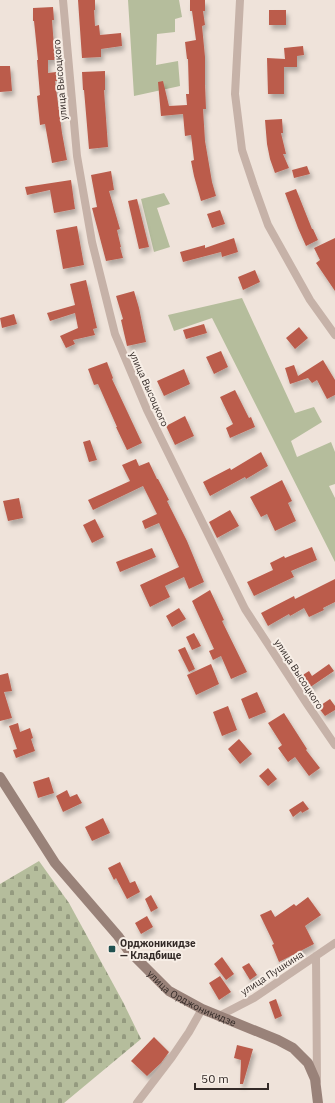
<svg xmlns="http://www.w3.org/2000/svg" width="335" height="1103" viewBox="0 0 335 1103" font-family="'IBM Plex Sans',sans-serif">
  <defs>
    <pattern id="cemetery-stones" width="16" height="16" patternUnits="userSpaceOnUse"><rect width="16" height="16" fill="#b5bd9c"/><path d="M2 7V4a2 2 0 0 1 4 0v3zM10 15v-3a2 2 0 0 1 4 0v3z" fill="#949a7f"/></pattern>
    <filter id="shadow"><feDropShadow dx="2.5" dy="4.5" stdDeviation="2" flood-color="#0004"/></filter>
  </defs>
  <rect width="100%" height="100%" fill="#efe3da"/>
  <!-- green -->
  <path fill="#b5bd9c" d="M128,0H179L182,17L175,19V32L157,34L156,65L178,61L180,86L134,96Z
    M164,193L170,204L157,208L170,247L154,252L141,199Z
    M242,298L295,413L314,407L322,422L291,441L297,457L331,442L335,452V484L329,486L335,498V562L212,318L174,331L168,315Z"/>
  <!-- cemetery -->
  <path fill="url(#cemetery-stones)" d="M39,861L69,903L123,1002L141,1039L64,1103H0V884Z"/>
  <!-- building -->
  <path fill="#bb5c4c" filter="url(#shadow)" d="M78,0H95V10H94L95,26L99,25L100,35L121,33L122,46L101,49V57L82,58Z
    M190,0H205V11H203L205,25L202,26L205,57V85L206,109H203L205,141L212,182L216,196L201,201L194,176L191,161L194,160L191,135L185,136L183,114L161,116L158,82L163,81L169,106L187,105L186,94H189L188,59H187L185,42L196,40L192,11H190Z
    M53,7L54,20H52L55,60H48V73L56,72L57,81H55L62,133L67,160L52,163L45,124L40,125L37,96L40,95L37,60H38L34,21H33V8Z
    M269,10H286V25H269Z
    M303,46L304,55L297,56V67H284V94H268L267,58L285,59L284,48Z
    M0,66H10L12,91L0,92Z
    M105,71V90H104L108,147L89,149L84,90H83L82,72Z
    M282,119L283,133H281L286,154H283L289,168L275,173L270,159L267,144L265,120Z
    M307,166L310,174L294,178L292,170Z
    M111,171L114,190L109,191L120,229L117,230L121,247H120L123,258L106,261L92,208L97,207L91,175Z
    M71,180L75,209L54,213L50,190L27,195L25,187Z
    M296,189L312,229H313L318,240L306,246L298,228L285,193Z
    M137,199L149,247L139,249L128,201Z
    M220,210L225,224L212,228L207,214Z
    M77,226L84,265L63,269L56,230Z
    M234,238L238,252L222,257L221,252L183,262L180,252L205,245V248Z
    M335,238V291L316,263L320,260L314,248Z
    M255,270L260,282L243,290L238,277Z
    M86,280L97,328L93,329L95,335L73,340L75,344L66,348L60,336L78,328L75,313L50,321L47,313L75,305L70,284Z
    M134,291L139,308L146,342L127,346L121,320L123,319L116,296Z
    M14,314L17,324L2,328L0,318Z
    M204,324L207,333L186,339L183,330Z
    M299,327L308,338L295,349L286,338Z
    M221,351L228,367L214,374L206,357Z
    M323,360L335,380V395L327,399L317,380L312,383L308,378L290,384L285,368L294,365L298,376Z
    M107,362L113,378L112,379L142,443L127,450L116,427H117L98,384L94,385L88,369Z
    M184,369L190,384L164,396L157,381Z
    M235,390L249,418L251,417L255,427L230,438L226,428L233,424L220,397Z
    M185,416L194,436L175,445L166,426Z
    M90,440L97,460L89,462L83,442Z
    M261,452L268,466L246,479L245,477L210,496L203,482L230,468L231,470Z
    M136,459L139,466L149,462L157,479H158L169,500L167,501L187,541L204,582L189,589L184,577L165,586L170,597L150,607L140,585L179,567L159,523L145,529L142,521L157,514L143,486L93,510L88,500L130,481L122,465Z
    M282,480L292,501L288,503L296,521L275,531L267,514L261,517L250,497Z
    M19,498L23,518L8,521L3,501Z
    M230,510L239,526L217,538L209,522Z
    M95,519L104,537L92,543L83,525Z
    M312,547L317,560L291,571L294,577L254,596L247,582L273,570L270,563L284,556L285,558Z
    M152,548L156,557L120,572L116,562Z
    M335,579V602L323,608L324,610L309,617L304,608L290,616L289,614L268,626L261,613L294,596L295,599Z
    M210,590L224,620L222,621L247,672L231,679L221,656L213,660L209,651L214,649L192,601Z
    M179,608L186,619L172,627L166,616Z
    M194,633L201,646L192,650L186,637Z
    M185,647L195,669L189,672L178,650Z
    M211,664L219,684L196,695L187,675Z
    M329,664L334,671L306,690L298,678L309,671L312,676Z
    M8,673L12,691L4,692L12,718L0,721V675Z
    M257,692L266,712L249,719L241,699Z
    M330,699L335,706V710L325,716L318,707Z
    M228,706L237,730L222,736L213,712Z
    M284,713L307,749L306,750L320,768L309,776L295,757L288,762L278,748L282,745L268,723Z
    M18,723L20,732L30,728L33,738L31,739L35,751L16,758L13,750L17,749L9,726Z
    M239,739L252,754L240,764L228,749Z
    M268,768L277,779L268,786L259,776Z
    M49,777L54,793L38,798L33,782Z
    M67,790L70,797L77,794L82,803L63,812L56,796Z
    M303,801L309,809L302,813L301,811L293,817L289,810Z
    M103,818L110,833L92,841L85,827Z
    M120,862L130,883L135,881L140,892L127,899L116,878L114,880L108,868Z
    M151,895L158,908L151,912L145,899Z
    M308,897L321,915L305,926L314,944L279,962L272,945L274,944L260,915L271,910L275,917L294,904L296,906Z
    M147,916L153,927L141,934L135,923Z
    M222,957L234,974L226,980L214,964Z
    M249,963L257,975L250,980L242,967Z
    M220,976L231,992L219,1000L209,983Z
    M276,999L282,1016L275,1019L269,1002Z
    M154,1037L169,1052L161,1063L147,1076L131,1061Z
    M237,1045L253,1049L243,1084H240L241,1060L234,1058Z"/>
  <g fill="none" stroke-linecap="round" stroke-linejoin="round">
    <!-- street -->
    <path stroke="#c6b2a8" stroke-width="8" d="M63,0L77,156L92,242L115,334L147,410L245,609L307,704L335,745
      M240,0L235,94L242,150L254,186L268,225L310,300L335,335
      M316,956L317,1081
      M219,1016L254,998L335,943
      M137,1103L172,1057L189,1032L202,1009"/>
    <!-- secondary -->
    <path stroke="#998279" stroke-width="10" id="s1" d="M0,777L55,863L118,936L128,950L169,991L202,1009L278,1040L293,1048L308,1063L315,1079L318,1103"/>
  </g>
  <!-- markers -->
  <rect fill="#205150" stroke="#f7eee6" stroke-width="1.5" x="108" y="945" width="8" height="8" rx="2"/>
  <g text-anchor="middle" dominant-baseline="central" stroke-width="4" stroke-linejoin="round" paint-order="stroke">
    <!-- street labels -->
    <g font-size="10" fill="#332a27" stroke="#f7eee6">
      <text transform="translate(60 80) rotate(-95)">улица Высоцкого</text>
      <text transform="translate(149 389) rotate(66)">улица Высоцкого</text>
      <text transform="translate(299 674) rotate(57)">улица Высоцкого</text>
      <text transform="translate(272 973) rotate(-33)">улица Пушкина</text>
      <text stroke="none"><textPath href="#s1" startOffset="297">улица Орджоникидзе</textPath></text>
    </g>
    <!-- poi labels -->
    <g font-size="10" font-weight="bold" fill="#332a27" stroke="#f7eee6" text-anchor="start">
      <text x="120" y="943">Орджоникидзе<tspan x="120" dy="12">— Кладбище</tspan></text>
    </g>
  </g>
  <!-- scale -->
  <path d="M195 1083v6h73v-6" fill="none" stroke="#332a27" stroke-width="2"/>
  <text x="201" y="1083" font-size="12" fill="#332a27" stroke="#f7eee6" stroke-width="3" paint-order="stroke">50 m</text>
</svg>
